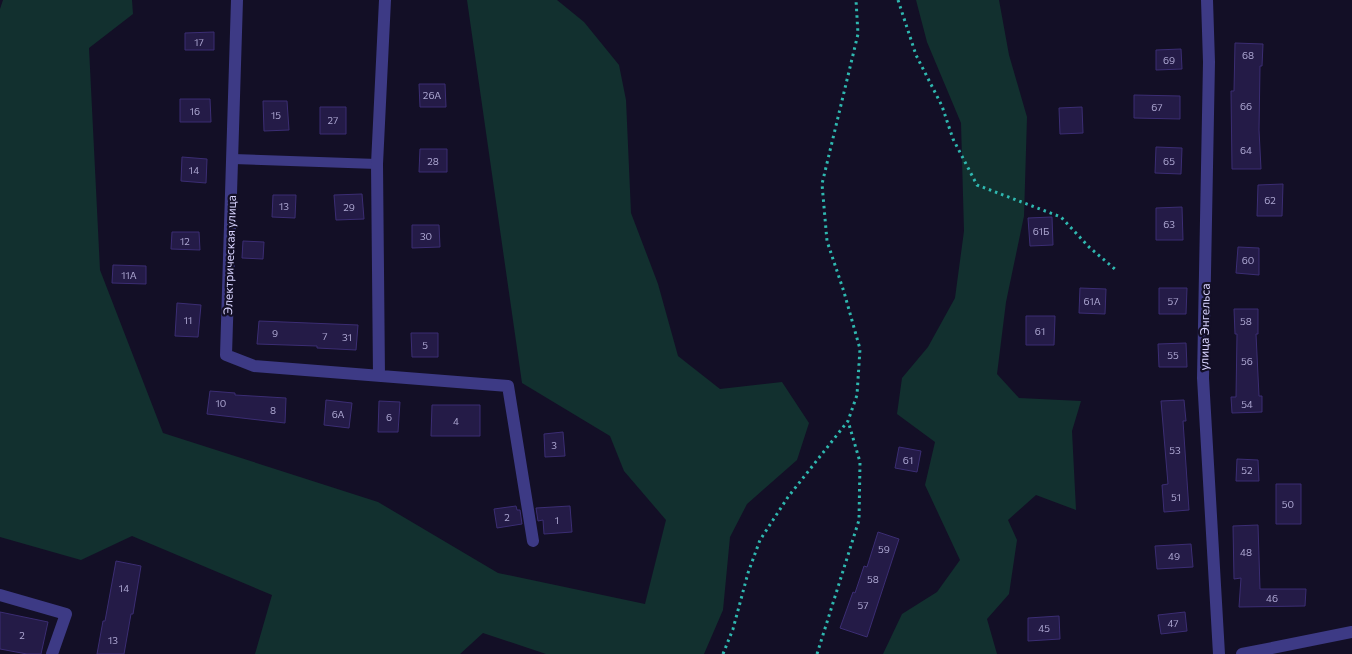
<svg xmlns="http://www.w3.org/2000/svg" width="1352" height="654" viewBox="0 0 1352 654" font-family="Commissioner,sans-serif">
  <rect width="100%" height="100%" fill="#130f26"/>
  <!-- green -->
  <path fill="#12302f" d="M3,0H132L133,14L89,48L100,270L163,433L378,502L498,573L645,604L666,520L624,471L610,436L522,383L467,0H557L584,22L619,65L626,100L631,213L658,284L678,356L720,389L782,382L809,423L797,460L747,504L730,537L723,610L704,654H546L483,633L460,654H255L272,595L132,536L81,560L0,537V9Z
    M916,0H999L1009,55L1027,117L1024,216L1006,302L997,374L1019,398L1081,401L1072,431L1076,510L1036,495L1008,520L1017,540L1009,594L987,619L997,654H883L902,614L937,592L960,560L925,485L935,442L897,414L902,378L928,347L955,298L964,231L961,123L927,42Z"/>
  <!-- building -->
  <path fill="#241b47" stroke="#3b2d73" d="M214,32V50H185V33Z
    M1235,43L1263,44L1262,66H1260L1259,130L1261,169H1232L1231,91H1234Z
    M1181,49L1182,69L1156,70V50Z
    M419,84H445L446,107H420Z
    M1134,95L1180,96V119L1134,118Z
    M180,99H210L211,122H180Z
    M263,101H287L289,130L264,131Z
    M320,107H346V134H320Z
    M1082,107L1083,133L1060,134L1059,108Z
    M1156,147L1182,148L1181,174L1155,173Z
    M420,149H447V172H419Z
    M182,157L207,159L206,183L181,181Z
    M1283,184L1282,216H1257L1258,185Z
    M362,194L364,219L336,220L334,195Z
    M273,195H296L295,218L272,217Z
    M1182,207L1183,240H1156V208Z
    M1052,217L1053,245L1030,246L1028,218Z
    M412,225H439L440,247L412,248Z
    M172,232H199L200,250L171,249Z
    M243,241L264,242L263,259L242,258Z
    M1238,247L1259,248V275L1236,273Z
    M113,265L146,266V284L112,283Z
    M1080,288L1106,289L1105,314L1079,313Z
    M1159,288H1187L1186,314H1159Z
    M177,303L201,305L198,337L175,336Z
    M1234,309H1258V334H1256L1259,396H1262V412L1232,413L1231,397H1236L1237,334H1235Z
    M1026,316H1055L1054,345H1026Z
    M259,321L358,325L356,350L317,348V346L257,344Z
    M411,333H438V357H412Z
    M1186,343L1187,367H1159L1158,344Z
    M210,391L235,393V395L286,398L285,423L207,414Z
    M326,400L352,403L349,428L324,425Z
    M1184,400L1186,421H1183L1189,510L1164,512L1162,485L1168,484L1161,401Z
    M379,401L400,402L398,432H378Z
    M432,405H480V436H431Z
    M563,432L565,456L545,457L544,434Z
    M899,447L921,451L917,472L895,468Z
    M1237,459L1258,460L1259,481H1236Z
    M1276,484H1301V524H1276Z
    M516,506L517,510H520L522,524L497,528L494,509Z
    M570,506L572,532L544,534L543,520L538,521L536,508Z
    M1258,525L1260,589H1306L1305,606L1239,607L1241,578L1234,579L1233,526Z
    M878,532L899,539L867,637L840,628L853,592L855,593L864,566L867,567Z
    M1191,544L1193,567L1157,569L1155,546Z
    M116,561L141,566L133,614H131L124,654H97L103,621H105Z
    M0,612L48,622L41,654H27L0,649Z
    M1185,612L1187,631L1161,634L1158,615Z
    M1059,616L1060,639L1028,641V618Z"/>
  <g fill="none" stroke-linecap="round" stroke-linejoin="round">
    <!-- path -->
    <path stroke="#2fb8b0" stroke-width="3" stroke-dasharray="2.5 4" stroke-linecap="butt" d="M898,0L916,55L942,106L953,139L977,185L1061,217L1089,247L1116,270
      M723,654L733,629L748,573L760,540L788,497L848,421L857,395L860,349L844,292L827,241L822,184L858,34L856,0
      M817,654L859,520L860,462L848,421"/>
    <!-- lane -->
    <path stroke="#3d3a85" stroke-width="10" d="M233,159L377,164"/>
    <!-- street -->
    <path stroke="#3d3a85" stroke-width="12" d="M237,0L226,355L254,366L508,386L533,541
      M1207,0L1209,62L1203,378L1219,654
      M379,376L377,164L385,0
      M0,595L66,614L52,654
      M1242,654L1352,632"/>
  </g>
  <g text-anchor="middle" dominant-baseline="central" stroke-width="4.5" stroke-linejoin="round" paint-order="stroke">
    <!-- number labels -->
    <g font-size="10" fill="#aca6d1">
      <text x="199" y="42">17</text>
      <text x="1248" y="55">68</text>
      <text x="1169" y="60">69</text>
      <text x="432" y="95">26А</text>
      <text x="1246" y="106">66</text>
      <text x="1157" y="107">67</text>
      <text x="195" y="111">16</text>
      <text x="276" y="115">15</text>
      <text x="333" y="120">27</text>
      <text x="1246" y="150">64</text>
      <text x="433" y="161">28</text>
      <text x="1169" y="161">65</text>
      <text x="194" y="170">14</text>
      <text x="1270" y="200">62</text>
      <text x="284" y="206">13</text>
      <text x="349" y="207">29</text>
      <text x="1169" y="224">63</text>
      <text x="1041" y="231">61Б</text>
      <text x="426" y="236">30</text>
      <text x="185" y="241">12</text>
      <text x="1248" y="260">60</text>
      <text x="129" y="275">11А</text>
      <text x="1092" y="301">61А</text>
      <text x="1173" y="301">57</text>
      <text x="188" y="320">11</text>
      <text x="1246" y="321">58</text>
      <text x="1040" y="331">61</text>
      <text x="275" y="333">9</text>
      <text x="325" y="336">7</text>
      <text x="347" y="337">31</text>
      <text x="425" y="345">5</text>
      <text x="1173" y="355">55</text>
      <text x="1247" y="361">56</text>
      <text x="221" y="403">10</text>
      <text x="1247" y="404">54</text>
      <text x="273" y="410">8</text>
      <text x="338" y="414">6А</text>
      <text x="389" y="417">6</text>
      <text x="456" y="421">4</text>
      <text x="554" y="445">3</text>
      <text x="1175" y="450">53</text>
      <text x="908" y="460">61</text>
      <text x="1247" y="470">52</text>
      <text x="1176" y="497">51</text>
      <text x="1288" y="504">50</text>
      <text x="507" y="517">2</text>
      <text x="557" y="520">1</text>
      <text x="884" y="549">59</text>
      <text x="1246" y="552">48</text>
      <text x="1174" y="556">49</text>
      <text x="873" y="579">58</text>
      <text x="124" y="588">14</text>
      <text x="1272" y="598">46</text>
      <text x="863" y="605">57</text>
      <text x="1173" y="623">47</text>
      <text x="1044" y="628">45</text>
      <text x="22" y="635">2</text>
      <text x="113" y="640">13</text>
    </g>
    <!-- street labels -->
    <g font-size="12" fill="#d9d4ff" stroke="#130f26">
      <text transform="translate(229 255) rotate(-88)">Электрическая улица</text>
      <text transform="translate(1204 327) rotate(-89)">улица Энгельса</text>
    </g>
  </g>
</svg>
